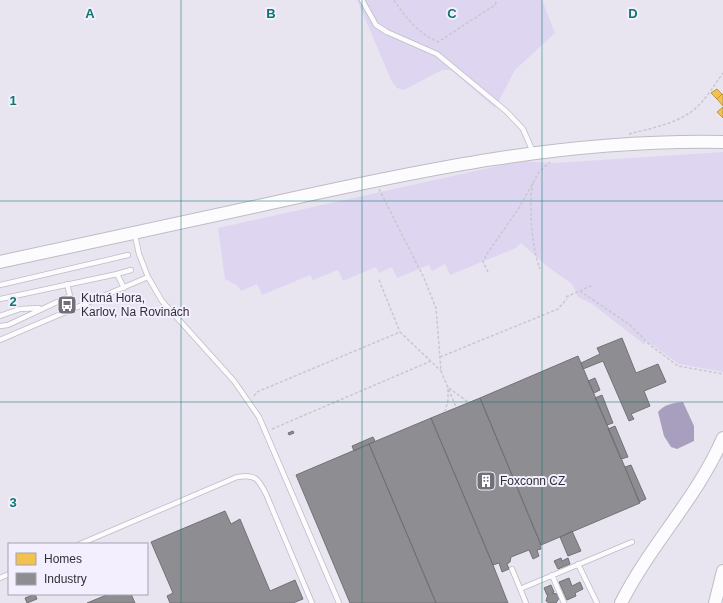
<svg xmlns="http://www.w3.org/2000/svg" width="723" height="603" viewBox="0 0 723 603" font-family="Helvetica,sans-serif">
  <rect width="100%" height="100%" fill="#e8e5f0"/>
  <!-- green -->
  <path fill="#ded6f1" d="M357,0H542L555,33L515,70L495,108L451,70H442L404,90L397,88L392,82Z
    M723,152V372L679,364L645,340V345L592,304L578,297L572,284L548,267L521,243L516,248L450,275L445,264L432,271L429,265L397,278L392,267L379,273L376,267L343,281L338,270L313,280L310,275L262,295L257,284L241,291L238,286L225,279L218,228L520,161L554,163Z"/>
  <!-- water -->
  <path fill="#a89ebe" d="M683,402L694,426V441L677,449L671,447L664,436L658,412C665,404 673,403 683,402Z"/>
  <!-- homes -->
  <path fill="#f2c14e" stroke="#b89647" d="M717,89L722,94L717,99L711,93Z
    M722,94L723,95V106L717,99Z
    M723,107V118L717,112Z"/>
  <!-- industry -->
  <path fill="#8d8d92" stroke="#727177" d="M622,338L636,373L658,364L666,382L644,391L650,406L631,414L634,419L629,421L603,361L583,369L581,363L600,354L597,348Z
    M578,356L640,503L541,545L480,398Z
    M595,378L600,390L594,393L588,381Z
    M602,395L613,423L607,425L595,398Z
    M480,398L541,545H540L541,549L537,550L539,556L533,559L529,550L511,557L510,562L507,564L509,569L502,572L499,563L493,565L431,418Z
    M431,418L493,565L508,603H436L369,444Z
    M615,426L628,457L621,459L608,429Z
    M293,431L294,433L289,435L288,433Z
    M373,437L375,441L354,451L352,446Z
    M369,444L436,603H350L296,475Z
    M631,465L646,499L639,502L625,467Z
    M225,511L231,524L240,519L270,591L295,580L303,599L293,603H170L167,596L173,593L151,542Z
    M572,531L581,551L568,556L560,537Z
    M561,558L562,561L568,558L570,564L558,569L554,561Z
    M569,578L572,586L580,582L583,589L575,593L576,596L567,600L559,582Z
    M551,585L554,592L552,593L557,594L559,598L556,603H549L546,601L548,594L547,595L544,588Z
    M35,594L37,599L27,603L25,598Z
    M109,594H131L135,603H87Z"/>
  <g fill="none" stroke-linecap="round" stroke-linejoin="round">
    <!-- lane casing -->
    <g stroke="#bebcc3" stroke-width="6">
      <path id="lane" d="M362,0L376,25L387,32L437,54L506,111L523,129L533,152
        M135,235L139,254L148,277L162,301L234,381L259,417L339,603
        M0,285L128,255
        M124,288L117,274L131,270
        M0,299L117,274
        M0,316L20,309L39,308
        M0,326L8,325L70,296L67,284
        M0,340L148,277
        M80,544L237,477C255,474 258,478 266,494L312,603
        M578,564L597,603
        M512,569L526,603
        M552,575L564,603
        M0,578L9,574
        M520,589L632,542"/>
    </g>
    <!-- secondary casing -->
    <g stroke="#bebcc3" stroke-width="14">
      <path id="secondary" d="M0,262C89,243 178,224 267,204C420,170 565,139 723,142
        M621,603C650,545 697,498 723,438
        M715,603L723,571"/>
    </g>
    <!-- path -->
    <path stroke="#c9c7cb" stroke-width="1.5" stroke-dasharray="3 2" stroke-linecap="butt" d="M394,0C406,18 418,33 438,42L495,5L497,0
      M629,134C652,128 681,123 698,106C708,96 715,84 723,73
      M533,183C528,203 532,250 540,269
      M379,189L424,278L436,308L441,371L456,407
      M488,272L483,262L486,255L519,208L539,172L550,162
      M379,280L400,332
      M580,291L630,325L650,345L678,366L723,374
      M566,297L593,285
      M440,357L558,309L567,299
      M449,388L468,402
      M254,396L257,392L400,332L441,371
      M445,412L448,400V388
      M272,429L431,361"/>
    <!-- lane -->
    <use href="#lane" stroke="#fcfbfd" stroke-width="4.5"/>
    <!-- secondary -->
    <use href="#secondary" stroke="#fcfbfd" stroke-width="12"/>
  </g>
  <!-- grid -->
  <path fill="none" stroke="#0f766e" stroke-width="1" stroke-opacity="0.55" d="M181,0V603M362,0V603M542,0V603M0,201H723M0,402H723"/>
  <!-- icons -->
  <defs>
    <g id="bus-square" transform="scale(1)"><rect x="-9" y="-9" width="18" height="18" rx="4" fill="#726f78" stroke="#f3effe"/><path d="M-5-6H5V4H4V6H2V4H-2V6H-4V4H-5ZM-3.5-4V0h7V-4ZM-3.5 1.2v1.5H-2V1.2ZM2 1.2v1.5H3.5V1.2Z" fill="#fff"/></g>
    <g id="building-square" transform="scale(1)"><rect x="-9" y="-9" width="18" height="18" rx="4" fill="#726f78" stroke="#f3effe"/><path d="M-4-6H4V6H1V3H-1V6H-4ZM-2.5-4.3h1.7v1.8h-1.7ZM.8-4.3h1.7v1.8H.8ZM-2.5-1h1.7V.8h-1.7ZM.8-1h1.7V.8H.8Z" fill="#fff"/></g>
  </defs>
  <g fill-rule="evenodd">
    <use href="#bus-square" x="67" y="305"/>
    <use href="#building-square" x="486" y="481"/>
  </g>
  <g text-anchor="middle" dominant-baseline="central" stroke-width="4" stroke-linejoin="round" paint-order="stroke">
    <!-- poi labels -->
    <g font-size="12" fill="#323037" stroke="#f3effe" text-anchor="start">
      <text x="81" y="298">Kutná Hora,<tspan x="81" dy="14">Karlov, Na Rovinách</tspan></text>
      <text x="500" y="481">Foxconn CZ</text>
    </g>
  </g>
  <g font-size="13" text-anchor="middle" font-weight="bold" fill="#0f766e" stroke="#f3effe" stroke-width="4" stroke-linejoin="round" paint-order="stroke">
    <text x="90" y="18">A</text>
    <text x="271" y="18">B</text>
    <text x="452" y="18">C</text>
    <text x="633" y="18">D</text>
    <text x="13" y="105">1</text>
    <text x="13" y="306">2</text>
    <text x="13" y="507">3</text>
  </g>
  <!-- legend -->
  <rect x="8" y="543" width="140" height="52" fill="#f3effe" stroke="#a6a3ae"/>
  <rect x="16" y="553" width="20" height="12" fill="#f2c14e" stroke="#a6a3ae"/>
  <text x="44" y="563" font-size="12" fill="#323037">Homes</text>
  <rect x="16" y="573" width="20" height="12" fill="#8d8d92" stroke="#a6a3ae"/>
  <text x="44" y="583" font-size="12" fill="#323037">Industry</text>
</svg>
